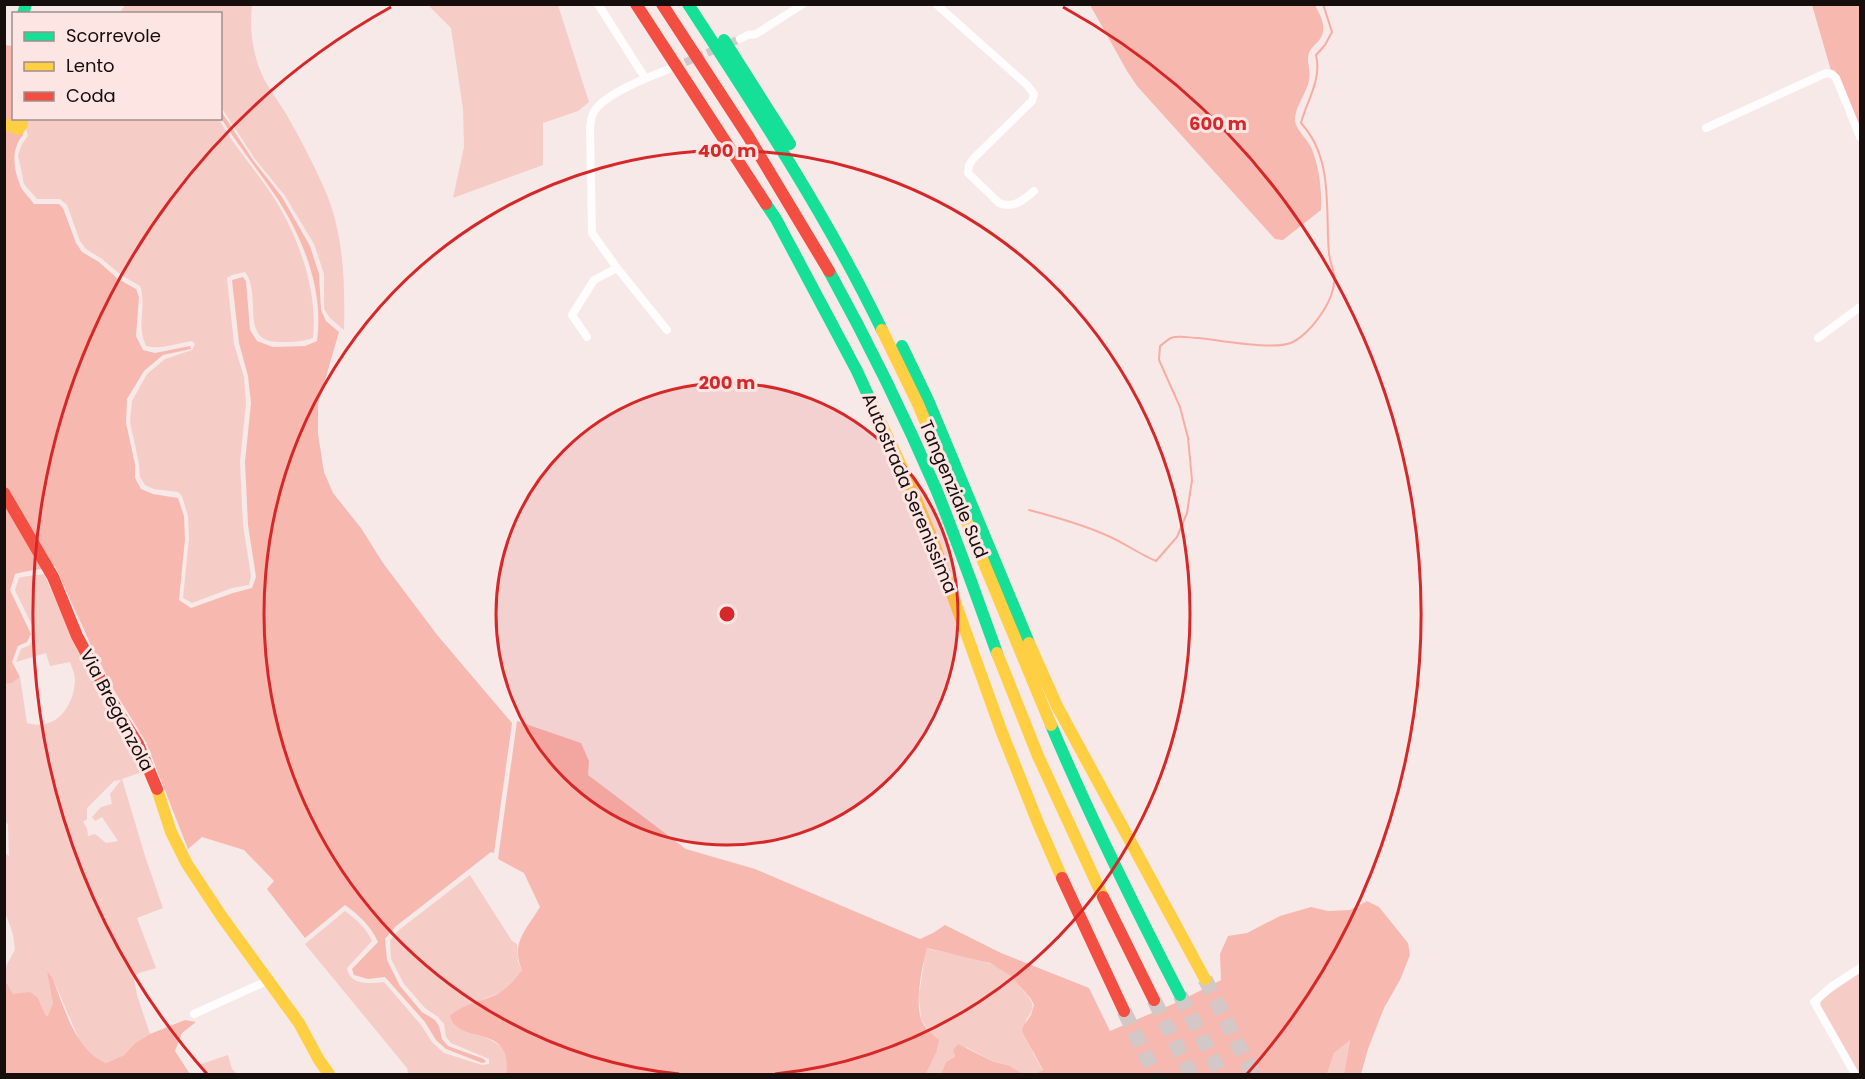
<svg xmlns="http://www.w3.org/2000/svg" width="1865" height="1079" viewBox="0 0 1865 1079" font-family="Poppins,sans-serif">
  <rect width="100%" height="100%" fill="#f6e9e8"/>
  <!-- green -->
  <path fill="#f6ccc7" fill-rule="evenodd" d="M125,5H252C249,30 253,58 265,81C271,91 278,101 285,112C299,136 313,163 325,190C344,234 345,282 344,330L330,318L324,309V274L314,244L285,196L255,159L221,107L220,14L120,13Z
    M428,5H558L589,102L578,111L543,123V165L453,198L464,147L463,109L451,28Z
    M26,119H219C234,147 257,171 274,198C299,237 318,292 313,338C302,342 292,342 280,342C238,343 263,296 245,272L232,275L227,278L234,344L244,377L246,403L240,462L243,525L251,576L249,585L232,588L192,603L183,598L189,539L188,516L182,496L178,492L154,489L145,485L140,477L139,464L130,422L132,401L147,374L165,359L192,350L195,344L192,341C177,343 160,350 146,346C136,325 147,307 140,286L121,275L102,259L86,249L80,241L67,205L60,199H37L24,184L18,155L22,144L28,136L26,129Z
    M44,574C61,612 77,650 97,687C113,715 131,741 142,772L122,779L145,856L163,908L137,918L156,968L139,973L134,978L137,995L150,1034L135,1043L124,1055L106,1063L94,1059L81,1044L53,979V1003L49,1016L45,1014L38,998L13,994C0,973 3,971 15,950L13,934L5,912V853L9,856L8,825L4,819L5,684L12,683L20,677L27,723C56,732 74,706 75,680C75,674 72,668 70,662L50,666L46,653L16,662L21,649L30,645L35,632L15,590L19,578C27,575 35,576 44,574ZM121,780L110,794L112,804L101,807L92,817L95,821L102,817L118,841L106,843L95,834L88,836L87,828L83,822L87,819V808L114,781Z
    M470,875L512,941L517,944L518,961L522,970L515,979L501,992L484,999L463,1030L487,1038L503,1047L508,1062L506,1074H408L407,1068L305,944L345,911C356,919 367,929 372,941L347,968C349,985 370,984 384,982L421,1025L432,1042L444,1053L482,1065L489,1064V1059L451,1043L446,1037L444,1024L438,1017L425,1008L404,984L391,959L390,940L399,930Z
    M926,948C955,956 986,956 1010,975C1016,979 1020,987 1025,993C1035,1004 1035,1008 1026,1020L1033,1053L1043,1071L1036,1074H1023L1008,1065L994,1062L966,1047L946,1062L941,1074H926L936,1053L928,1030L921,1019L919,995Z
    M1860,973V1074H1857L1820,1006L1822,999Z
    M1350,1039L1344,1074H1327L1334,1053Z
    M228,1055L232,1069L237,1074H207L201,1064Z"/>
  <!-- forest -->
  <path fill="#f7b8b0" d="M1090,5H1315C1320,15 1328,27 1320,39C1317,44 1311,47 1309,53C1306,61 1311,70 1309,80C1307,93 1295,106 1295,119C1295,130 1306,137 1311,147C1319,165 1322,190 1321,210L1283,240L1275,239L1137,86L1127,71Z
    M1812,5H1860V137L1832,74Z
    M5,45L13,46L14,118L21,119L23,135C11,149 13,168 20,185C22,191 30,198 34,204H59L63,208L76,243L82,252L99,262L118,279L136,289L139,297L136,336L143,350L155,353L190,346L191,349L163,355L144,371L127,399L126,423L135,464V478L141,489L153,494L178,498L184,516L185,539L179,600L191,608L233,593L252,588L256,577L248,525L245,462L251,403L248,376L239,343L232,280L243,277L246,281L250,330L257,341L273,347L305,346L317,341C324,291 304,240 277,198C259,171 238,146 221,118V111L253,160L282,197L310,246L319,274L321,310L326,321L339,332L318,404V434L324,472L333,493L361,528L383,563L438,636L512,723L494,853L491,852L395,927L385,939L387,960L400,986L422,1012L435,1020L439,1026L442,1039L448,1046L484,1059L486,1062L482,1063L446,1049L436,1040L425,1022L385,977L368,979L354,975L352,969L378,942C371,926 359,915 345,905L305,938L267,889L274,881L244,850L202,837L188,849L146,742L115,692L90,643L55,566C41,570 28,570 15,574L10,590L31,634L27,642L18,646L12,662L20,677L12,683L5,684Z
    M517,721L581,743L589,761L588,775L686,849L755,869L920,939L933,933L945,925L1001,953L1089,988L1110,1031L1180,1001L1221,980L1220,954L1228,936L1247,933L1280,916L1311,907L1328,911L1350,910L1367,901L1379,907L1408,943L1410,955L1400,980L1384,1008L1368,1049L1361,1074H1344L1350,1040L1334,1053L1327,1074H1036L1043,1070L1022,1031L1023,1027L1031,1015L1034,1005L1031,999L1011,976L990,963L927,948C922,966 915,1001 921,1019C924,1028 932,1034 939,1040L936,1053L926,1074H506C514,1022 458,1046 450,1016C465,1002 486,1002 502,991C510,985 516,978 522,970C510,943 527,929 540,907L524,873L498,859Z
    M47,971L53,979C64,1008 76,1051 106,1063L124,1055L135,1043L150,1034L185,1020L196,1022L182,1033L175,1051L190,1074H7L4,1070L5,980L13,994L30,992L38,998L45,1014L48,1016L53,1003Z
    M958,1044L994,1062L1008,1065L1023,1074H941L946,1062L955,1056L953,1050Z"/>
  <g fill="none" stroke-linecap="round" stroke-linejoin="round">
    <!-- stream -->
    <path stroke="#f9aca3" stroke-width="2" d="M1029,510C1056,517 1081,524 1106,535C1123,542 1139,554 1156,561L1177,537L1187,513L1192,480L1188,438L1180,407L1159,360L1160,346C1163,344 1167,340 1171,338C1178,335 1190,338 1198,338C1220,340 1276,351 1293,342C1310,333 1329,307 1333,289C1337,271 1331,269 1329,254C1325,209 1334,159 1301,123C1307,100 1322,80 1316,55L1325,45L1332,32L1323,4"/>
    <!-- street-tunnel -->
    <path stroke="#d4c8c7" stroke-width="8" stroke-dasharray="8 4" stroke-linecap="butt" d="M674,67L740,39"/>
    <!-- highway-tunnel -->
    <path stroke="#d4c8c7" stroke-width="15" stroke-dasharray="15 8" stroke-linecap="butt" d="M1205,979L1253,1074
      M1180,995L1221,1074
      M1154,1000L1191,1074
      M1124,1011L1155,1074"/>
    <!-- street -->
    <path stroke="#fefcfc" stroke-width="8" d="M598,4L645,78
      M936,4L1027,85L1034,94L1032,101L973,159L969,165L968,173L999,203C1014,209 1023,200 1034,191
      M740,39L748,35L756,34L803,4
      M1706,128L1826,73L1832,74L1836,78L1860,137
      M617,268L667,330
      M587,337L572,315L594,280L617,268L592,233L590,128C591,122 591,115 595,110C606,94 648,77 667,70
      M1818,338L1860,307
      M194,1014L269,980
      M1855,1074L1814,1002L1832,986L1860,968"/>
    <!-- fast -->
    <path stroke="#16e098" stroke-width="12" d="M688,4C757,110 827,216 882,330
      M23,14L26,4
      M724,40L790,144
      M766,204L776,219L857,371L872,404
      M829,271C868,342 904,415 936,489C958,543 977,598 997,653
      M902,346L928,400L1029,643
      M1051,725C1090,817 1134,906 1180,995"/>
    <!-- slow -->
    <path stroke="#ffcf43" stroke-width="12" d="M4,124L19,129L22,124V118
      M882,330L918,404L1051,725
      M872,404L908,480L932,538L1001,730L1038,823L1062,878
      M1029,643L1057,706L1205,979
      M997,653L1038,756L1103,897
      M157,789L171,832L187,864L222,917L299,1023L319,1060L329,1074"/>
    <!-- jam -->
    <path stroke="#f24e42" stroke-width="12" d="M636,4L766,204
      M662,4L748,136L829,271
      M4,493L53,577L77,636L119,714L138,744L157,789
      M1062,878L1124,1011
      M1103,897L1154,1000"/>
  </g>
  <!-- distance rings -->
  <circle cx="727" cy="614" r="231" fill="#d62828" fill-opacity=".12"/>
  <g fill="none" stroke="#d62828" stroke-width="3">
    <circle cx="727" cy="614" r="231"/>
    <path d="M679 1074A463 463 0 1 1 775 1074"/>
    <path d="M207 1074A694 694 0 0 1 391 7M1063 7A694 694 0 0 1 1247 1074"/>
  </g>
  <g text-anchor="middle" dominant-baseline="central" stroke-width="6" stroke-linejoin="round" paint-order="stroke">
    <!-- street labels -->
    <g font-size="18" fill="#160e0d" stroke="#fce5e2">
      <text transform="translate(954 489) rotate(67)">Tangenziale Sud</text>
      <text transform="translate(910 493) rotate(67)">Autostrada Serenissima</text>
      <text transform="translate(117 710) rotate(62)">Via Breganzola</text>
    </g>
  </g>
  <circle cx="727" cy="614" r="9" fill="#d62828" stroke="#fce5e2" stroke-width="3"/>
  <g font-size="18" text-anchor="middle" font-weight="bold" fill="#d62828" stroke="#fce5e2" stroke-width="6" stroke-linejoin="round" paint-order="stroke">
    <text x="1218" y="130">600 m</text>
    <text x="727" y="157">400 m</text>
    <text x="727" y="389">200 m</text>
  </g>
  <!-- border -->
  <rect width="1865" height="1079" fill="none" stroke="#160e0d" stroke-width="12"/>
  <!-- legend -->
  <rect x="12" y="12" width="210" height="108" fill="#fce5e2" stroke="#a08f8d" stroke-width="1.5"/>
  <rect x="24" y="32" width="30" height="9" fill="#16e098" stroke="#a08f8d" stroke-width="1.5"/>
  <text x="66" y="42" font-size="18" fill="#160e0d">Scorrevole</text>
  <rect x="24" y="62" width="30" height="9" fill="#ffcf43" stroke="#a08f8d" stroke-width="1.5"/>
  <text x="66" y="72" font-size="18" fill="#160e0d">Lento</text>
  <rect x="24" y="92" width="30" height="9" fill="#f24e42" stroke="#a08f8d" stroke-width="1.5"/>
  <text x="66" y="102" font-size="18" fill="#160e0d">Coda</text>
</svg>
